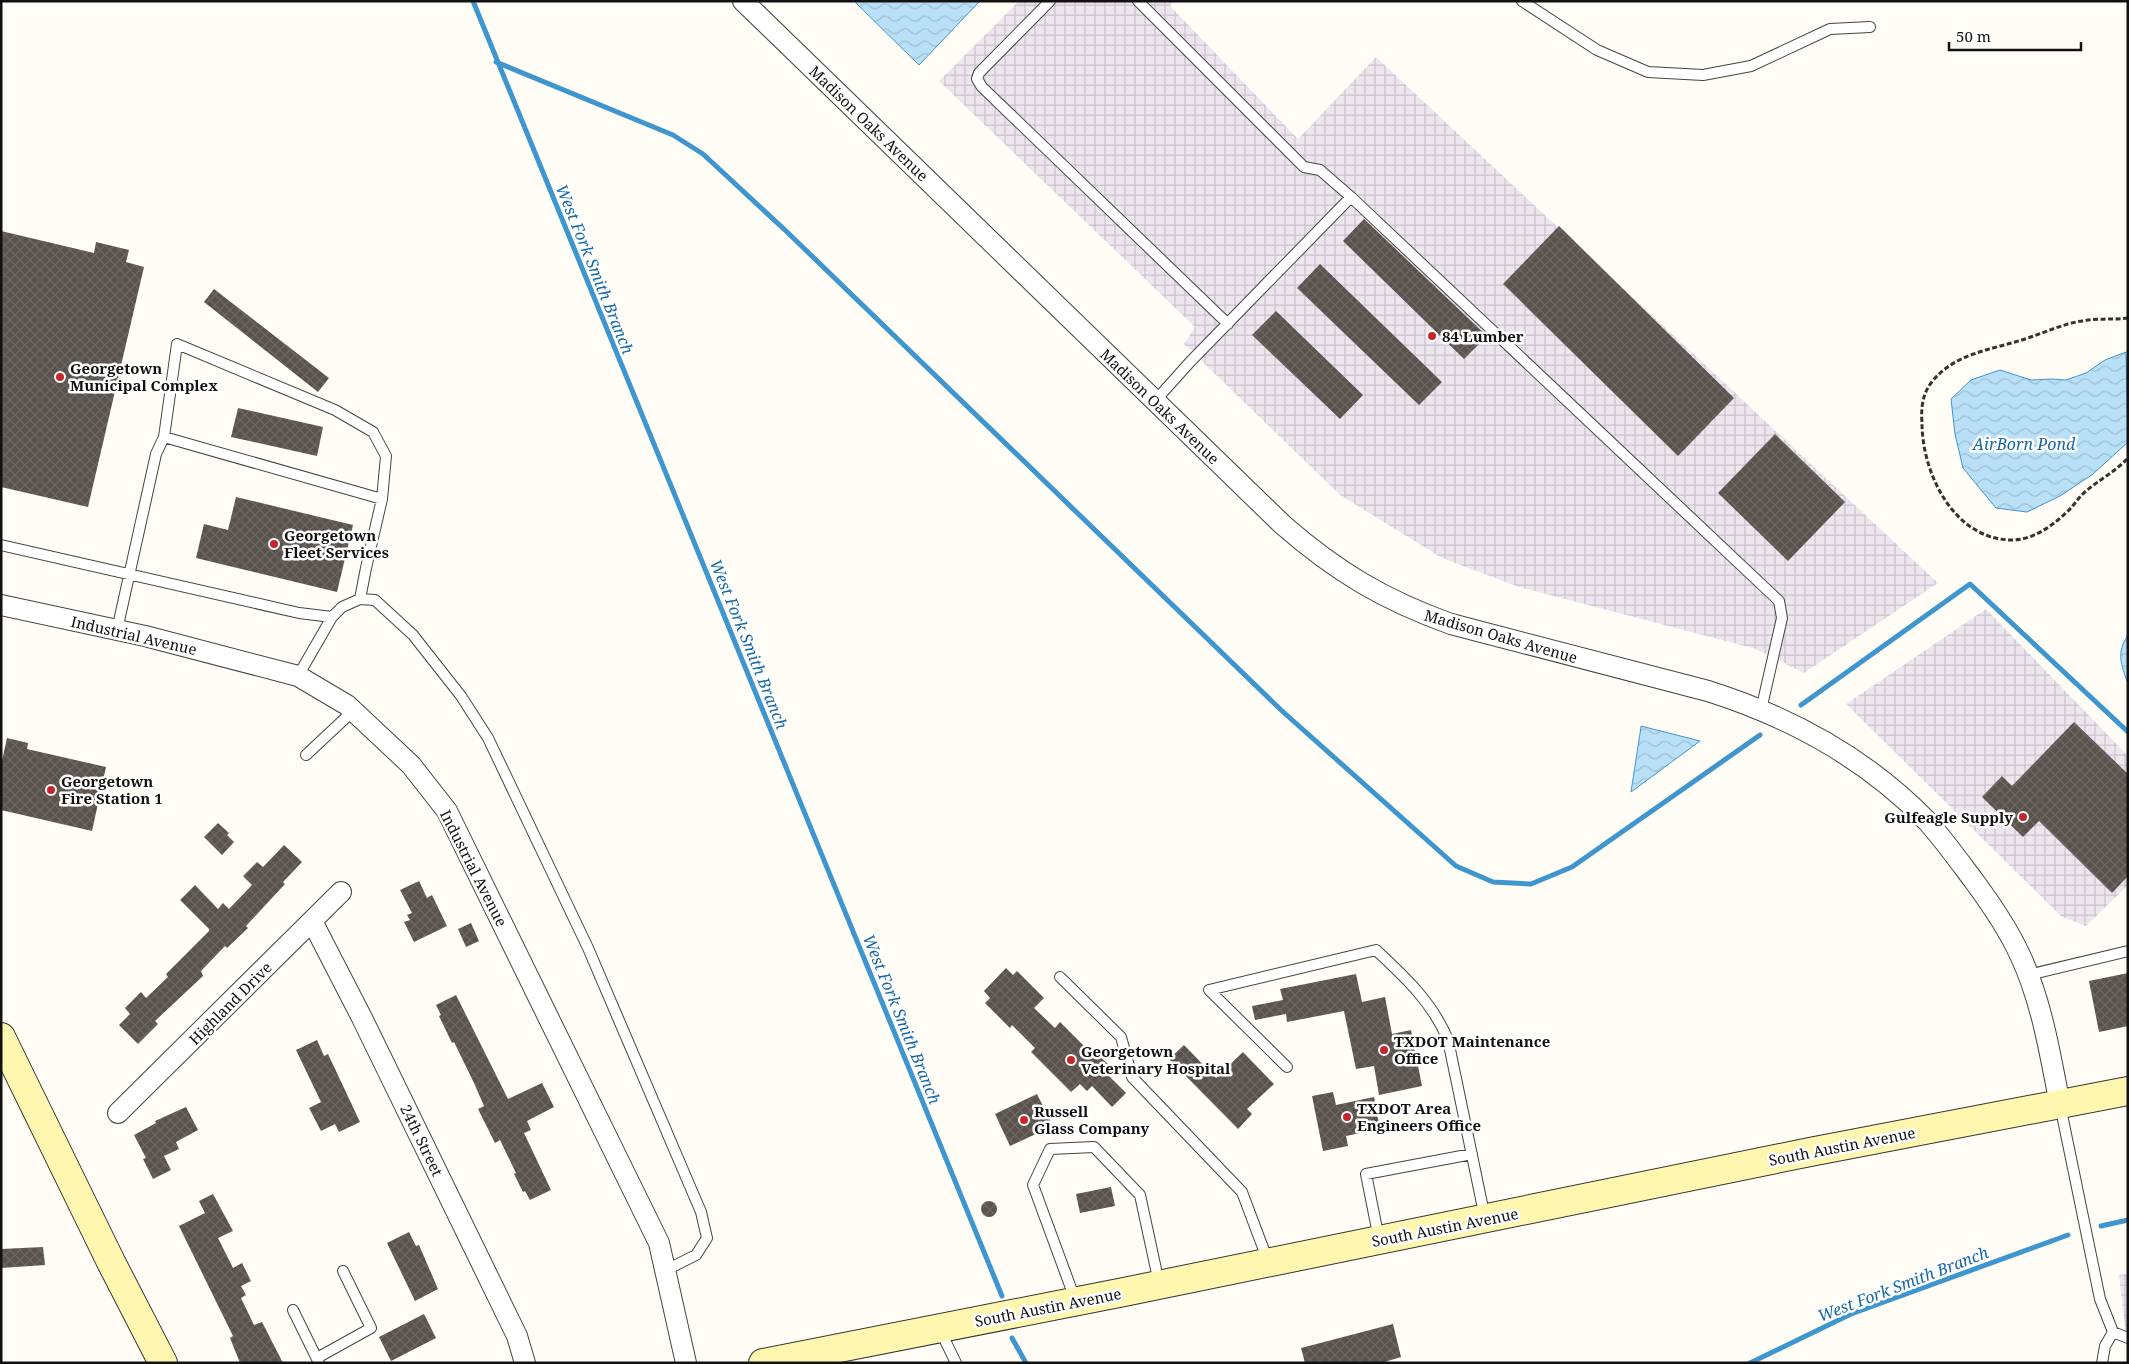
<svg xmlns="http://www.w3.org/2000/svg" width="2129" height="1364" viewBox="0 0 2129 1364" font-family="'Noto Serif',serif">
  <defs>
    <pattern id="industrial-grid" width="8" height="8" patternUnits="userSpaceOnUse" patternTransform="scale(1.25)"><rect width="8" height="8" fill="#eee6ef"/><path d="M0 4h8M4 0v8" fill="none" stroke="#cbc4cc"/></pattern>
    <pattern id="water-waves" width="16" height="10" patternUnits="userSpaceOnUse" patternTransform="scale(1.25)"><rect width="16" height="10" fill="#b9e0f7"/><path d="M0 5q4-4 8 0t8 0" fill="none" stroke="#9ebfd3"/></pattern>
    <pattern id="building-cross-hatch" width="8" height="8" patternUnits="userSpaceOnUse" patternTransform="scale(1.25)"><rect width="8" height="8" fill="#5a524d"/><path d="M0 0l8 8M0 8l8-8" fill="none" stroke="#6d6662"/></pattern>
  </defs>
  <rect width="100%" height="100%" fill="#fffdf5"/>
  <!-- industrial -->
  <path fill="url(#industrial-grid)" d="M1019,1H1174L1170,6L1298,139L1376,57L1938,583L1804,673L1756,649L1519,587L1442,558L1340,495L1184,344L1195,327L939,81Z
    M1986,609L2128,756V885L2086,926L2062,917L1846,704Z
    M2128,1274V1353L2119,1275Z"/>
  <!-- water -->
  <path fill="url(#water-waves)" stroke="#3f96cf" d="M854,1H980L919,65Z
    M2126,352L2128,442L2093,474L2060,496L2027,512L1996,508L1963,468L1955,434L1951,399L1971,380L2000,370L2031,380L2052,379L2066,380L2086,373L2105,360Z
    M2128,635V684C2121,664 2116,653 2128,635Z
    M1641,726L1700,741L1631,792L1641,727Z"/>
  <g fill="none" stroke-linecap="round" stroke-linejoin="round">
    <!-- stream -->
    <path stroke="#3f96cf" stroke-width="5" d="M473,1L1002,1296
      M496,62L673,135L703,154L786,231L1281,710L1456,866L1493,882L1531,884L1572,867L1760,735
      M1801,705L1970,584L2128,732
      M2101,1226L2128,1220
      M1012,1338L1026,1363
      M1750,1363L1851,1314L2068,1235"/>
  </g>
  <!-- building -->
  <path fill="url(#building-cross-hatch)" d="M1364,219L1487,336L1464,359L1343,241Z
    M1559,226L1734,398L1678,456L1503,284Z
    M1,231L94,253L96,242L129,250L126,262L144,267L88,507L1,487Z
    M1320,264L1442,382L1419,405L1297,288Z
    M214,289L329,378L318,392L204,302Z
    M1276,311L1363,395L1340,419L1252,335Z
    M238,408L323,427L317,456L231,437Z
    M1775,434L1845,502L1788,561L1718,493Z
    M236,497L353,525L337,592L196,558L204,524L228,530Z
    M2074,722L2128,774V876L2112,893L2039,821L2023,837L1982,797L2002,776L2012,786Z
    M7,738L28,743L27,749L106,767L92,831L1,810V765Z
    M218,823L229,833L227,835L234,842L222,855L204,837Z
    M284,845L302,862L283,882L285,884L246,926L248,928L227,948L225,946L201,971L203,976L155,1021L158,1024L138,1044L119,1025L130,1014L125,1008L141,992L146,998L168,977L166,974L209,931V929L180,900L195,885L218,909L223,903L229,909L252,885L243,876L257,862L263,867Z
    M419,881L427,898L432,895L447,926L414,942L404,922L410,920L407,915L412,913L400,890Z
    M471,923L479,941L466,947L458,929Z
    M1006,968L1013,975L1017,971L1044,998L1034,1008L1055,1028L1060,1022L1090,1052L1093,1050L1111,1067L1106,1073L1126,1093L1112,1107L1092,1086L1087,1091L1080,1084L1071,1092L1031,1052L1035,1048L1012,1025L1010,1028L985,1003L990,998L984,991Z
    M2128,973V1026L2099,1032L2089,981Z
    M1356,974L1362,1002L1385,997L1392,1034L1411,1030L1422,1086L1379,1095L1374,1066L1356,1069L1344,1011L1287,1022L1286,1014L1255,1020L1252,1006L1283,1000L1280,989Z
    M456,995L508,1099L542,1083L554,1107L527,1121L531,1130L524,1133L551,1190L530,1200L525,1191L523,1192L514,1174L516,1173L500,1140L495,1143L478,1109L484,1106L474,1083L454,1042L452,1043L439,1016L441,1015L436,1005Z
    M317,1040L324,1056L328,1054L360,1122L339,1132L335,1124L321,1131L309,1108L321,1102L296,1050Z
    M1184,1045L1216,1078L1243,1052L1274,1084L1247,1109L1252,1114L1238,1129L1169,1059Z
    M1333,1092L1336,1105L1374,1097L1380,1129L1346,1136L1348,1146L1323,1151L1312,1096Z
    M1037,1094L1053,1126L1010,1146L995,1114Z
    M186,1107L198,1130L176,1142L179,1149L164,1156L171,1170L153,1179L143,1159L146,1158L134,1135L156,1123L155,1121Z
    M1111,1187L1115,1206L1080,1213L1076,1194Z
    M213,1194L233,1231L218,1238L233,1268L242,1263L251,1281L241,1286L246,1295L241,1298L254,1325L262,1322L283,1363H240L230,1338L233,1336L179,1226L205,1213L199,1201Z
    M981 1209a8 8 0 1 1 16 0a8 8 0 1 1-16 0Z
    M409,1232L416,1246L419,1245L438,1289L415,1301L387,1243Z
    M43,1247L45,1265L1,1268V1249Z
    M424,1314L436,1338L391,1361L379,1337Z
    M1393,1324L1401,1357L1381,1363H1305L1301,1348Z"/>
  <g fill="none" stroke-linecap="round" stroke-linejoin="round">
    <!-- service casing -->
    <g stroke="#444" stroke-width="12">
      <path id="service" d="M1050,1L979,73L977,79L982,87L1228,324
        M1138,1L1304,167L1320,170L1351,197
        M1522,1L1597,50L1648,72L1703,75L1751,66L1830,29L1870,27
        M1155,401L1190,362L1351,197L1779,601L1782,618L1761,710
        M164,437L382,499
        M1,545L299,613L332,617L298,676
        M332,617L342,607L360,599L375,600L413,635L461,696L488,738L588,948L701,1212L707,1238L696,1255L666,1270
        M117,630L156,454L164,437L177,344L335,410L373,432L386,456L382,499L366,568L360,599
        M306,755L353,711
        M2028,975L2128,951
        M1060,977L1121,1037L1132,1077L1242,1192L1268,1261
        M1287,1067L1209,990L1376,950C1405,977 1433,1003 1448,1040L1485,1218
        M2060,1105L2100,1299L2113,1332L2128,1338
        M1379,1239L1366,1174L1472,1154
        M1075,1299L1033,1185L1050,1149L1094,1147L1140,1195L1159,1283
        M293,1310L319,1363
        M940,1330L956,1363
        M317,1358L371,1328L343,1271
        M2102,1363L2105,1346L2113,1332"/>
    </g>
    <!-- minor casing -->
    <g stroke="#444" stroke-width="22">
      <path id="minor" d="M743,1L1283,525C1337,572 1384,600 1451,624L1708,691C1790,717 1866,758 1927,821C1944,840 1959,861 1974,881C1991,904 2008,929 2020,955C2042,1002 2050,1054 2060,1105
        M1,605L145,636L298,676L347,705L411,765L447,811L659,1243L686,1363
        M312,921L362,1018L517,1336L525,1363
        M118,1113L341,892"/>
    </g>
    <!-- secondary casing -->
    <g stroke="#333" stroke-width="30">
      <path id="secondary" d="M1,1037L111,1262L163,1363
        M763,1363L1124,1292L1810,1152L2128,1091"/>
    </g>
    <!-- path -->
    <path stroke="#333" stroke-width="3" stroke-dasharray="5 2.5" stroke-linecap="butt" d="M2128,318C2113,320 2097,318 2082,321C2062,324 2044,333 2025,339C1991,350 1954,353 1931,383C1922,395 1921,409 1922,423C1922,473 1954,540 2012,540C2035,540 2056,523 2071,508C2076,502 2080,496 2086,491C2099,480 2116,471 2128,458"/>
    <!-- service -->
    <use href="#service" stroke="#fff" stroke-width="10"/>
    <!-- minor -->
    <use href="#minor" stroke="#fff" stroke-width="20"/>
    <!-- secondary -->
    <use href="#secondary" stroke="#fff6b0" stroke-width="28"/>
  </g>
  <!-- markers -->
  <g fill="#c4262e" stroke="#fff" stroke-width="2">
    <circle cx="1432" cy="336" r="5"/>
    <circle cx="60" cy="377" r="5"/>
    <circle cx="274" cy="544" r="5"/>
    <circle cx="51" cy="790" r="5"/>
    <circle cx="2023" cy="817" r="5"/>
    <circle cx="1384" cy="1050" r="5"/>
    <circle cx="1071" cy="1060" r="5"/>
    <circle cx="1347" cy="1117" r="5"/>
    <circle cx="1024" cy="1120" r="5"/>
  </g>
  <g text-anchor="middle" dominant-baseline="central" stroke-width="5" stroke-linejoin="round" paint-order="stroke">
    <!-- street labels -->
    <g font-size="15" fill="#111" stroke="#fff">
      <text transform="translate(869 123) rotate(44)">Madison Oaks Avenue</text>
      <text transform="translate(1160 406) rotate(44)">Madison Oaks Avenue</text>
      <text transform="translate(134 635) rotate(13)">Industrial Avenue</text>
      <text transform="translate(1501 636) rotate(16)">Madison Oaks Avenue</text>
      <text transform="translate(474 868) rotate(63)">Industrial Avenue</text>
      <text transform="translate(230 1003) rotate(-45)">Highland Drive</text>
      <text transform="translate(422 1140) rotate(64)">24th Street</text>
      <text transform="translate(1842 1146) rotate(-11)">South Austin Avenue</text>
      <text transform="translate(1445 1227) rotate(-11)">South Austin Avenue</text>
      <text transform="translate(1048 1307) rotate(-11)">South Austin Avenue</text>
    </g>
    <!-- poi labels -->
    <g font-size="15" font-weight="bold" fill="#111" stroke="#fff" text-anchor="start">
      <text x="1442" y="336">84 Lumber</text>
      <text x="70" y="368">Georgetown<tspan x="70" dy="17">Municipal Complex</tspan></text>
      <text x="284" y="535">Georgetown<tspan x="284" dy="17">Fleet Services</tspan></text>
      <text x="61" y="781">Georgetown<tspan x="61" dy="17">Fire Station 1</tspan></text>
      <text x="2013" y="817" text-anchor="end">Gulfeagle Supply</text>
      <text x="1394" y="1041">TXDOT Maintenance<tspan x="1394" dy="17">Office</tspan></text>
      <text x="1081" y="1051">Georgetown<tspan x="1081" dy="17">Veterinary Hospital</tspan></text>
      <text x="1357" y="1108">TXDOT Area<tspan x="1357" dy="17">Engineers Office</tspan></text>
      <text x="1034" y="1111">Russell<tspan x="1034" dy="17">Glass Company</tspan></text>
    </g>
    <!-- water labels -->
    <g font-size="16" font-style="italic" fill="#1768a6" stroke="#fff">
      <text transform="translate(595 269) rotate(68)">West Fork Smith Branch</text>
      <text x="2024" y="444">AirBorn Pond</text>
      <text transform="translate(749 644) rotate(68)">West Fork Smith Branch</text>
      <text transform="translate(902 1019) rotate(68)">West Fork Smith Branch</text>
      <text transform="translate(1903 1284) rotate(-21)">West Fork Smith Branch</text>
    </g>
  </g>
  <!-- border -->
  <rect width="2129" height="1364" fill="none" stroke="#111111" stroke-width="5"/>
  <!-- scale -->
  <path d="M1949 42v8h132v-8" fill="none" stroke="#111111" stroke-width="2.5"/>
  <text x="1956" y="42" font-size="15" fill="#111111" stroke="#ffffff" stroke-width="4" paint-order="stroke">50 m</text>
</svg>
